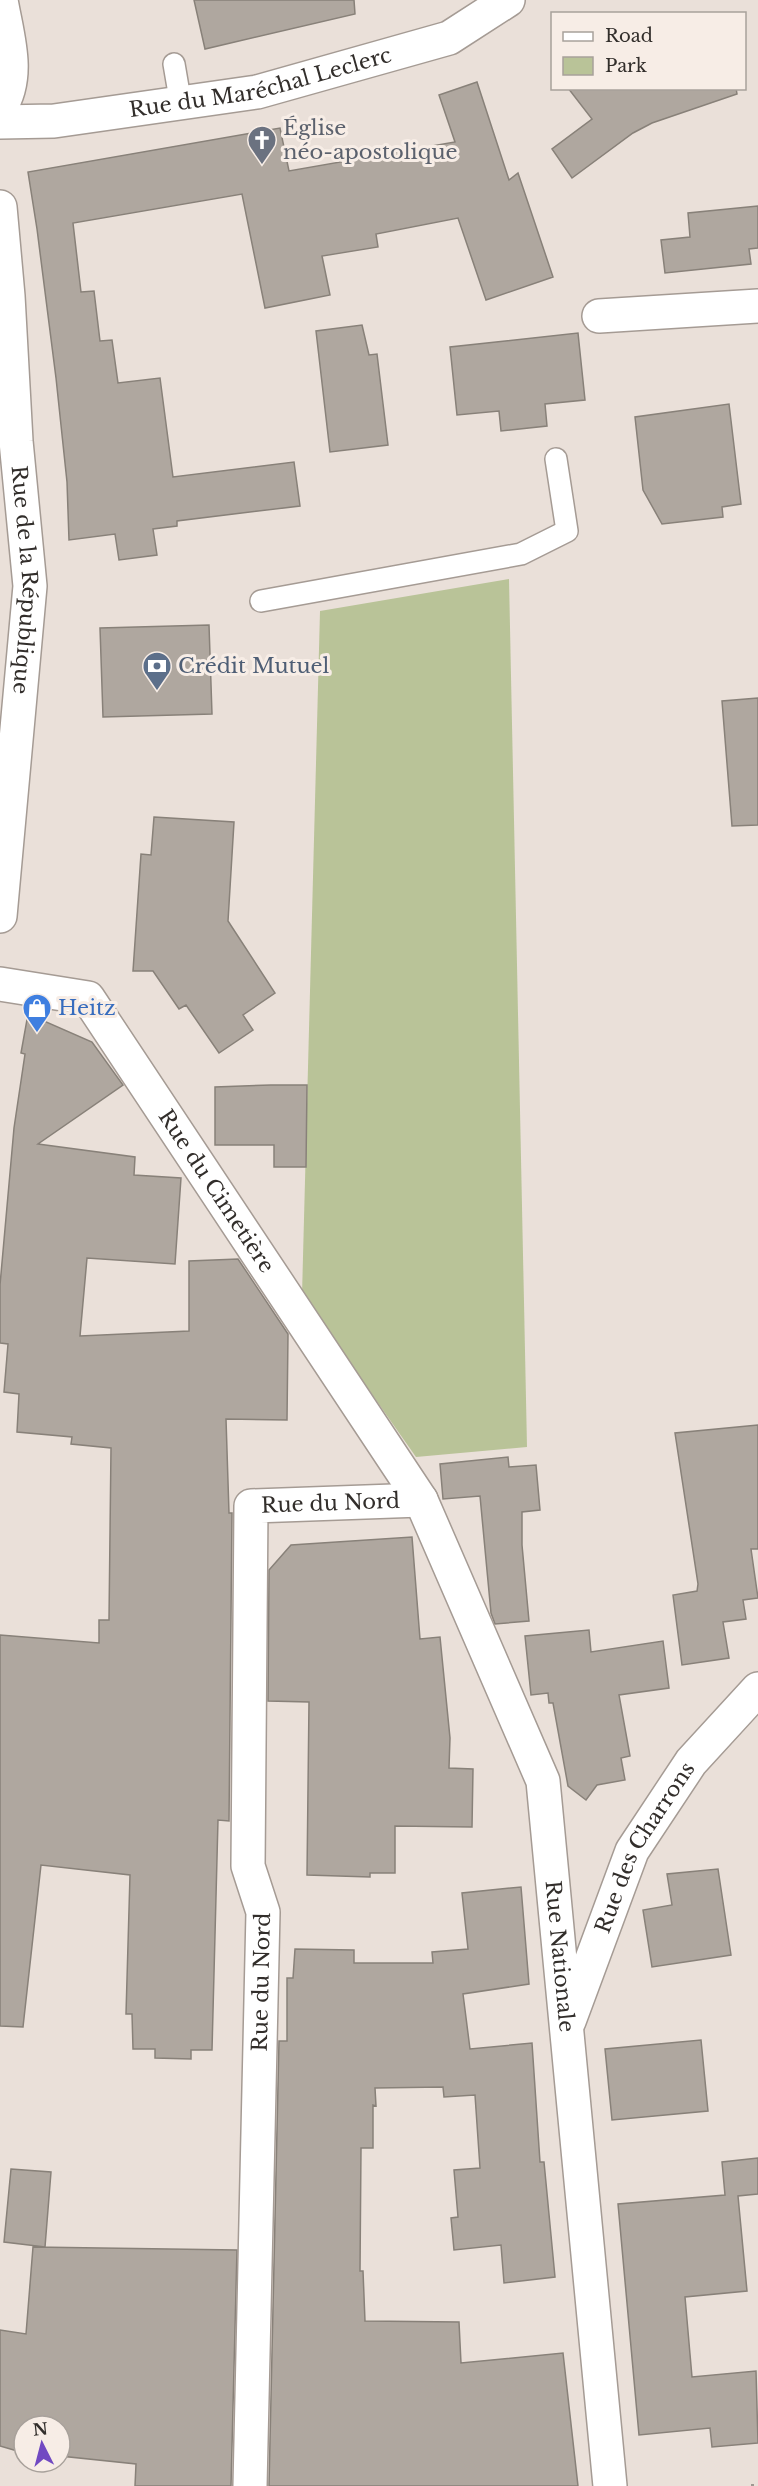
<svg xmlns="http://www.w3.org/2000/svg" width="758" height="2486" viewBox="0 0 758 2486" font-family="'Libre Baskerville',serif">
  <rect width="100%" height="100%" fill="#eae0d9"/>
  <!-- green -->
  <path fill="#b9c398" d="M509,579L527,1447L416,1457L302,1295L320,611Z"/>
  <!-- building -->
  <path fill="#afa79f" stroke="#888179" stroke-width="1.5" d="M194,0H354L355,14L205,49Z
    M477,82L509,180L518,173L553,277L486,300L458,218L376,234L378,247L322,256L330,295L265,308L242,194L73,223L81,292L94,291L100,341L112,340L118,383L160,378L173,477L294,462L300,506L177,521V526L153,529L157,555L119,560L115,534L69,540L67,482L56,378L37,229L28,172L280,128L289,171L455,142L439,95Z
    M568,88H736L737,94L652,123L633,133L572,178L552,149L592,119Z
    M758,206V248L749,249L751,264L665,273L661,240L690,237L688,213Z
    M362,325L369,355L377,354L388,445L330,452L316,331Z
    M578,333L585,400L545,404L547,426L501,431L499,411L457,415L450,347Z
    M729,404L741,504L722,507L723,517L662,524L643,490L635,417Z
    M209,625L212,714L103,717L100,628Z
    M758,698V825L732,826L722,701Z
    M154,817L234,822L228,921L275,993L243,1015L253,1030L219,1053L186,1005L179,1009L153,971H133L141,854L151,855Z
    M28,1014L92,1042L123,1085L38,1144L135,1157L134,1175L181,1178L175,1264L87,1258L80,1336L189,1331V1261L238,1259L288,1334L287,1420L226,1419L229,1513H232L229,1821L218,1820L212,2050H191V2059L155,2058V2049H133L132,2014H126L130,1875L41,1865L23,2027L0,2026V1635L99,1643V1620H109L111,1448L71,1444L72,1437L17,1432L19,1394L4,1392L8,1344L0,1343V1285L14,1128L25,1054L21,1053Z
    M271,1085H307L306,1167H274V1145H215V1087Z
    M758,1425V1549H751L758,1598L743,1600L746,1619L723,1622L729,1658L682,1665L673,1595L697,1591L698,1584L675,1433Z
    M508,1457L509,1467L536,1465L540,1510L522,1512V1545L529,1621L495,1624L491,1613L480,1496L443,1499L440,1464Z
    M412,1537L420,1639L440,1637L450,1738L449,1768L473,1769L472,1827L395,1826V1873H370V1877L307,1875L309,1702L268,1701L269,1570L291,1545Z
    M589,1630L591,1652L663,1641L669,1688L619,1695L630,1756L621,1758L625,1780L597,1785L586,1800L568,1786L553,1703H549L548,1693L531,1695L525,1636Z
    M718,1869L731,1955L652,1967L643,1910L672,1905L667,1874Z
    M521,1887L529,1984L463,1994L470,2049L532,2043L540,2162H544L555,2277L504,2283L501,2245L454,2250L451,2218L458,2217L454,2170L480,2168L475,2095L444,2097L443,2087L375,2088L376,2106L373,2105V2148H361L360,2271H363L365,2321L459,2322L461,2363L563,2353L578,2486H269L279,2041H287V1978H293L295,1949L354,1950V1963H433L432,1952L468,1949L462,1893Z
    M701,2040L708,2111L612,2120L605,2049Z
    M758,2158V2194L738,2196L747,2291L685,2297L692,2377L756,2371L758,2443L712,2447L710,2428L639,2435L618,2204L725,2195L722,2162Z
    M11,2169L51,2172L45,2247L4,2242Z
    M33,2247L237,2250L231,2486H135L136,2464L60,2456V2426H24V2453L0,2446V2330L26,2334Z"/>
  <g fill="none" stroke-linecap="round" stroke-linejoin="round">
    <!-- service casing -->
    <g stroke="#a59b94" stroke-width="24">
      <path id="service" d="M174,64L181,105
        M261,601L521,554L567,531L556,459"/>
    </g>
    <!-- minor casing -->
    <g stroke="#a59b94" stroke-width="36">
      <g id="minor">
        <path d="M599,316L758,306"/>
        <path id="s1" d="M0,984L88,998L421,1500L543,1781L610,2486"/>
        <path id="s2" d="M569,2021L632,1851L691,1762L758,1689"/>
        <path id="s3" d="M250,2486L263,1912L248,1866L251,1506L421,1500"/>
      </g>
    </g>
    <!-- tertiary casing -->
    <g stroke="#a59b94" stroke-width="36">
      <g id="tertiary">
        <path id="s4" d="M0,122L54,121L257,92L449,38L508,0"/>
      </g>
    </g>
    <!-- secondary casing -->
    <g stroke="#a59b94" stroke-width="36">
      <g id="secondary">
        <path d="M0,108C21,75 7,36 1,0"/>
        <path id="s5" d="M0,207L8,296L16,441L30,586L0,916"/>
      </g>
    </g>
    <!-- path -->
    <path stroke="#9f9892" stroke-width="4" stroke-dasharray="3 3" stroke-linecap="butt" d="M751,2486H757"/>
    <!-- service -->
    <use href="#service" stroke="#fff" stroke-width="21"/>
    <!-- minor -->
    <use href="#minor" stroke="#fff" stroke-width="33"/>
    <!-- tertiary -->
    <use href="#tertiary" stroke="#fff" stroke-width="33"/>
    <!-- secondary -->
    <use href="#secondary" stroke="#fff" stroke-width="33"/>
  </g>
  <!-- icons -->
  <defs>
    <g id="church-pin" transform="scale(1.5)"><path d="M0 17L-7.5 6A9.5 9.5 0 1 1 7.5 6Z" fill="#6b7280" stroke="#f7ede6"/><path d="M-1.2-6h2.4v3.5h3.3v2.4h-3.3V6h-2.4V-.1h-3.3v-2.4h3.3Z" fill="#fff"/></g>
    <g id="bank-pin" transform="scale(1.5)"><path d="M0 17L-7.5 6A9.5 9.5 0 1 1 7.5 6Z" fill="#5c6f8a" stroke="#f7ede6"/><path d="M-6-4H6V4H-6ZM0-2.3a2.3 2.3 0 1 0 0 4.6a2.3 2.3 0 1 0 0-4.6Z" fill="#fff"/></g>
    <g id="shop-pin" transform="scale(1.5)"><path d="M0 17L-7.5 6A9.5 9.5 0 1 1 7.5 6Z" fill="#3f7fe0" stroke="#f7ede6"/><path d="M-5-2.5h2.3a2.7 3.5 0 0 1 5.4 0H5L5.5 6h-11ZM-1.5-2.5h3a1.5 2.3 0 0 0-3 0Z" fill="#fff"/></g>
  </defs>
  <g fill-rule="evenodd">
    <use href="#church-pin" x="262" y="140"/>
    <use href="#bank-pin" x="157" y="666"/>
    <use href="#shop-pin" x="37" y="1008"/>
  </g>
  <g text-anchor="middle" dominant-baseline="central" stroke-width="6" stroke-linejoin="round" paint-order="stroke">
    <!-- street labels -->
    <g font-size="21" fill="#322e2b" stroke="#f7ede6">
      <text stroke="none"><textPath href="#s4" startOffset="264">Rue du Maréchal Leclerc</textPath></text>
      <text stroke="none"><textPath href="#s5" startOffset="374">Rue de la République</textPath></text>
      <text stroke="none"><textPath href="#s1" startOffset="321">Rue du Cimetière</textPath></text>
      <text stroke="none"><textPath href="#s3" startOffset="1062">Rue du Nord</textPath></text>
      <text stroke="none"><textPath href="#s2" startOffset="190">Rue des Charrons</textPath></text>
      <text stroke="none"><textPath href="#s1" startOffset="1174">Rue Nationale</textPath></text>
      <text stroke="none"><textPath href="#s3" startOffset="504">Rue du Nord</textPath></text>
    </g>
    <!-- worship labels -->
    <g font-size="21" fill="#5b616d" stroke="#f7ede6" text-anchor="start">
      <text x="283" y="128">Église<tspan x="283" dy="24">néo-apostolique</tspan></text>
    </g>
    <!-- service labels -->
    <g font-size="21" fill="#4e5e75" stroke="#f7ede6" text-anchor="start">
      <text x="178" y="666">Crédit Mutuel</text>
    </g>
    <!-- shop labels -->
    <g font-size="21" fill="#366cbe" stroke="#f7ede6" text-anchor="start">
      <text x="58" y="1008">Heitz</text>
    </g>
  </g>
  <!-- legend -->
  <rect x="551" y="12" width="195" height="78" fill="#f7ede6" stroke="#a8a19b" stroke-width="1.5"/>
  <rect x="563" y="32" width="30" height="9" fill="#ffffff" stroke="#a8a19b" stroke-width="1.5"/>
  <text x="605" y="42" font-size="18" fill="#322e2b">Road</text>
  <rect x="563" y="57" width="30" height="18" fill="#b9c398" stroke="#a8a19b" stroke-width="1.5"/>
  <text x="605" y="72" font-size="18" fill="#322e2b">Park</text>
  <!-- north arrow -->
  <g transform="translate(42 2444) rotate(354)"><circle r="28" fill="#f7ede6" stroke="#a8a19b" stroke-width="1.5"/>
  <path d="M0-4.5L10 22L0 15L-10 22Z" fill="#7149c2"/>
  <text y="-9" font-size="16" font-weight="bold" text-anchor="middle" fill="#322e2b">N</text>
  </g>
</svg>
